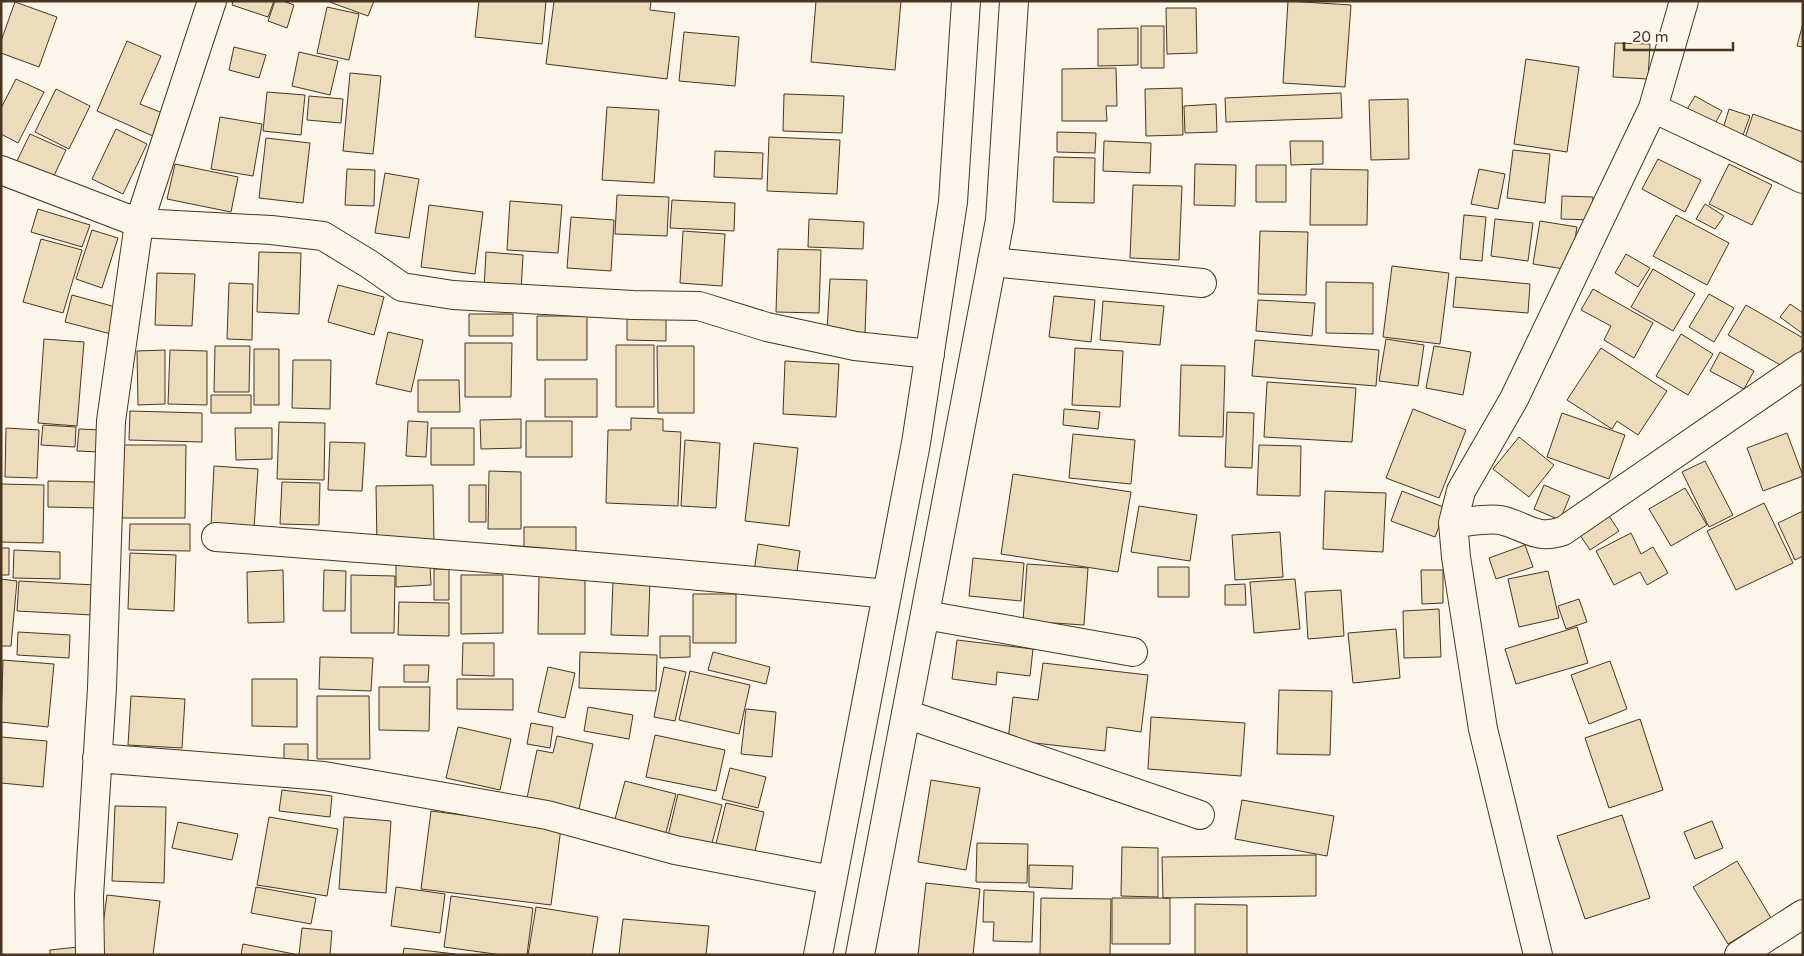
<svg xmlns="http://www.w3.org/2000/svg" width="1804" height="956" viewBox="0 0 1804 956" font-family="'Varela Round',sans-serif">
  <rect width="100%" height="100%" fill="#fbf6e9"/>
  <!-- building -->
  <path fill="#ecdcbc" stroke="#4a3520" d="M233,1H274L268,17L232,5Z
    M275,1H283L294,5L287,28L268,21Z
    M327,1H374L368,16Z
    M479,1H546L542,44L475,37Z
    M554,1H651L650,10L675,13L667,79L546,64Z
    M816,1H901L895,70L811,62Z
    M1288,1L1351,5L1345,87L1283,83Z
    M15,2L57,17L39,67L1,53V41Z
    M327,7L359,14L349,60L317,53Z
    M1166,8H1196L1197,53L1167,54Z
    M1803,23V47L1797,46Z
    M1141,26H1164V68H1141Z
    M1138,28V65L1098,66V29Z
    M684,32L739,37L735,86L679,81Z
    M127,41L161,56L140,104L165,114L155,137L97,111Z
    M1615,43L1650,44L1648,79L1613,77Z
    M234,47L266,55L259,78L229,70Z
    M299,52L338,61L330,95L292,86Z
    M1526,59L1579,67L1567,152L1514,144Z
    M1116,68L1117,106H1106L1107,121H1062V69Z
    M350,73L381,76L373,154L343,151Z
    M16,79L44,92L18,143L1,134V108Z
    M1182,88L1183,135L1146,136L1145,89Z
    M56,89L90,106L69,149L35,132Z
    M267,92L305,95L301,135L263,131Z
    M1341,93L1342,118L1226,122L1225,98Z
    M784,94L844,96L842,133L783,131Z
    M309,96L343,99L341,123L307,120Z
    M1695,96L1722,111L1713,127L1686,111Z
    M1408,99L1409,159L1371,160L1369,100Z
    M1216,104L1217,132L1185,133L1184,106Z
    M607,107L659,110L654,183L602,180Z
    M1729,109L1750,116L1742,138L1722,132Z
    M1753,114L1803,132V158L1800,165L1743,144Z
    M220,117L262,124L253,176L211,169Z
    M116,129L147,144L123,194L92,179Z
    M1057,132L1096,133L1095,153L1057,152Z
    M30,134L66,150L51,182L15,165Z
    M769,137L840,140L837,194L767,191Z
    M266,138L310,143L303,203L259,198Z
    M1104,141L1151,143L1150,173L1103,171Z
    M1290,141H1323V164L1291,165Z
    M1513,150L1550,154L1545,203L1507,198Z
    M715,151L763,153L762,179L714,177Z
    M1054,157L1095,158L1094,203L1053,202Z
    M1658,159L1701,180L1685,212L1642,189Z
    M175,164L238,177L231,212L167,199Z
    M1195,164L1236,165L1235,206L1194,205Z
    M1729,164L1772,185L1752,225L1709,204Z
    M1256,165H1286V202H1256Z
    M347,169L375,170L374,206L345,205Z
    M1311,169L1368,170L1367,225H1310Z
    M1479,169L1505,174L1498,209L1471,204Z
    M385,173L419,179L409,238L375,233Z
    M1133,185L1182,186L1179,260L1130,258Z
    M617,195L669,197L667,236L615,234Z
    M1562,196L1593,197L1592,220L1561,219Z
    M672,200L735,203L734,231L670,228Z
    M510,201L562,205L558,253L507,250Z
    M1705,204L1724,216L1715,229L1696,219Z
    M429,205L483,212L475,274L421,267Z
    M38,209L90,225L82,247L31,232Z
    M1464,215L1486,217L1482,261L1460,259Z
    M1676,215L1729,243L1707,285L1653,256Z
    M571,217L614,220L611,271L567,268Z
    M809,219L864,222L863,249L808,247Z
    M1495,219L1533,223L1528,261L1491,256Z
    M1540,221L1577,227L1570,270L1533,264Z
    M92,230L118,238L102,288L76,279Z
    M683,231L725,234L722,286L680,283Z
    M1260,231L1308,232L1306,295L1258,294Z
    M41,239L82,250L63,313L23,302Z
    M778,249L821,250L819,313L776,312Z
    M259,252L301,253L299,314L257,312Z
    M486,252L523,255L521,292L484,289Z
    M1626,254L1650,268L1638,287L1615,273Z
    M1392,266L1449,273L1440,344L1383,337Z
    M1653,269L1695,294L1673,331L1631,307Z
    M157,273L195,274L192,326L155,325Z
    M1456,277L1530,284L1528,313L1453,307Z
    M830,279L867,280L865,333L827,331Z
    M1326,282L1373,283V334L1326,333Z
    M229,283L253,284L252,340L227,339Z
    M338,285L384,297L374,335L328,322Z
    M1593,289L1653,323L1634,358L1604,340L1611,326L1581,310Z
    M1709,294L1734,308L1714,342L1689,327Z
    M72,295L119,308L111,334L65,322Z
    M1054,296L1095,300L1091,342L1049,337Z
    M1258,300L1315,303L1312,336L1256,331Z
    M1103,301L1164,306L1160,345L1100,340Z
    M1790,304L1803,313V334L1780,317Z
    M1746,305L1803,338V347L1789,370L1728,335Z
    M469,314H513V336H469Z
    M537,316H587V360H537Z
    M627,318L666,319V341L627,340Z
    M388,332L423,340L411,392L376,384Z
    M1681,334L1713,354L1688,395L1656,376Z
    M44,339L84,342L77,426L38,423Z
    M1386,339L1424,345L1418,386L1379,381Z
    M1255,340L1379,350L1376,386L1252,376Z
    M465,343H512L511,397H465Z
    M616,345H654V407H616Z
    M215,346H250L249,392H214Z
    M657,346H694V413H658Z
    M1434,346L1471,352L1463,395L1426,388Z
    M1075,348L1123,351L1120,407L1072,405Z
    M1601,348L1667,391L1638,435L1617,421L1612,429L1567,400Z
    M254,349H279V405H254Z
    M165,350V404L138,405L137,351Z
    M170,350L207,351V405L168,404Z
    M1720,352L1754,371L1744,389L1710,371Z
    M293,360H331L330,409L292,408Z
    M785,361L839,364L836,417L783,414Z
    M1181,365L1225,366L1223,437L1179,436Z
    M545,379H597V417H545Z
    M418,380H459L460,412H418Z
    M1267,382L1356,388L1352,442L1264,437Z
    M211,395H251V413H211Z
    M1064,409L1100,412L1098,429L1063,425Z
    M1413,409L1466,430L1439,498L1386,478Z
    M130,411L202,413V442L129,440Z
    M1227,412L1254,413L1252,468L1225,467Z
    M1562,413L1625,435L1609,479L1547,457Z
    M631,418L663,419V431L681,432L678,506L606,503L608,430H631Z
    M521,419V448L481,449L480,420Z
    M408,421L428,422L426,457L406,456Z
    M526,421H572V457H526Z
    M279,422L325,423L324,480L277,479Z
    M43,425L76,427L75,447L41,445Z
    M6,428L39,430L37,478L5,477Z
    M235,428H272V459L236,460Z
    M431,428H474V465H431Z
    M79,429L101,430L100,452L77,451Z
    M1787,433L1803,476L1763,491L1747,448Z
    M1073,434L1135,440L1131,484L1069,478Z
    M1519,437L1554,465L1529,497L1493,469Z
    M685,440L720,443L716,508L681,506Z
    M330,442L365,443L362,491L328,490Z
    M754,443L798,448L789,526L745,521Z
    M123,445H186L185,518H122Z
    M1259,445L1301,446L1300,496L1257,495Z
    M1705,461L1733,515L1709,527L1682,472Z
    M214,466L258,469L254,528L211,525Z
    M489,471L521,472V529H488Z
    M1013,474L1131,492L1118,572L1001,554Z
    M48,481L97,482V508L48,507Z
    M282,482L320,483L319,525L280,524Z
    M1,484L44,485L43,543L1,542Z
    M433,485L434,544L377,545L376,486Z
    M469,485H486V522H469Z
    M1544,485L1570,496L1560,520L1534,509Z
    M1685,488L1707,525L1671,546L1649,509Z
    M1325,491L1386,493L1383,552L1323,549Z
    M1402,491L1446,508L1435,537L1391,521Z
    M1764,503L1793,563L1736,590L1707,531Z
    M1139,506L1197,515L1190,561L1131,552Z
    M1803,511V556L1795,560L1778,523Z
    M1609,516L1619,531L1590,550L1580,535Z
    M130,524H190V551L129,550Z
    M524,527H576V555H524Z
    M1280,532L1283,577L1235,580L1232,535Z
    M1631,533L1641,554L1653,547L1668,573L1647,585L1640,572L1614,585L1596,551Z
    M758,544L800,551L796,578L754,572Z
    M1525,545L1533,567L1496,579L1489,558Z
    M1,548H9V575H1Z
    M14,550L60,552V579L13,578Z
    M130,553L176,555L174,611L128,609Z
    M973,558L1024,563L1021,601L969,596Z
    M430,564L431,585L396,587V565Z
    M1027,564L1088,568L1084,625L1023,621Z
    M1158,567H1189V597H1158Z
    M434,569H449V600H434Z
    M283,570L284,622L248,623L247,572Z
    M324,570L346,571L345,611H323Z
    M1421,570H1443V603L1422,604Z
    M1548,571L1559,618L1519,627L1508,579Z
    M351,575L395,576L394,633H351Z
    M461,575H503V633L461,634Z
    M539,576L585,577V634H538Z
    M1,579L17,581L11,646H1Z
    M1295,579L1300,629L1254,633L1250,582Z
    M613,580L650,581L648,636L611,635Z
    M19,581L95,585L92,615L17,611Z
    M1245,584L1246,605H1225V585Z
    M1341,590L1344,636L1308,639L1305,592Z
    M693,594H736V643H693Z
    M1579,599L1587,622L1566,629L1558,606Z
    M399,602L449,603V636L398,635Z
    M1439,609L1441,657L1404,658L1403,611Z
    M1577,627L1588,663L1516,684L1505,649Z
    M1396,629L1400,678L1353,683L1348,633Z
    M18,632L70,635L69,658L17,655Z
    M660,636H690V657L660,658Z
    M957,640L1033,649L1030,676L997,672L996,685L952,679Z
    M463,643H494V676L462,675Z
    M580,652L657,655L656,691L579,688Z
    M713,652L770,667L766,684L708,670Z
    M320,657L373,658L371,691L319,689Z
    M3,660L54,664L48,727L1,722Z
    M1610,661L1627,709L1589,724L1571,675Z
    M1043,663L1148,675L1141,732L1107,727L1105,751L1008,740L1013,697L1038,700Z
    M404,665H429L428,682H404Z
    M548,667L575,673L565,718L538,712Z
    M664,667L686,672L675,721L654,717Z
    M690,671L750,685L739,734L679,720Z
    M252,679H297V727L252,726Z
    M457,679H513V710L457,709Z
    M379,687H430L429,731L379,730Z
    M1279,690L1332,691L1330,755L1277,754Z
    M131,696L185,699L182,748L128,745Z
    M317,696H369L370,759H317Z
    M588,707L633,715L629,739L584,731Z
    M746,709L776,712L772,757L741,754Z
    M1151,717L1245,723L1241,776L1148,769Z
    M1640,719L1663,790L1609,808L1585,738Z
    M531,723L553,727L550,748L527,744Z
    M458,727L511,739L500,790L446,778Z
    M655,735L725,750L716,791L646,777Z
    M557,736L593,744L579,809L527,798L537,750L553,753Z
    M1,737L47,741L43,787L1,783Z
    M284,744H308V765H284Z
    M730,768L766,777L758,808L722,799Z
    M931,780L980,788L966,870L918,862Z
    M625,781L676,794L665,836L614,823Z
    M282,790L332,796L330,817L279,811Z
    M678,794L722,805L711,847L668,836Z
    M1242,800L1334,816L1327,856L1235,839Z
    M726,803L764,812L753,860L714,852Z
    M115,806L166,807L164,883L112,881Z
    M431,811L561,828L551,905L421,889Z
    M1622,815L1650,898L1585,919L1557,836Z
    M269,817L338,829L327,896L257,885Z
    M344,817L391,821L386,893L339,889Z
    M1712,821L1723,848L1695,859L1684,832Z
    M178,822L238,834L232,860L172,848Z
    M977,843L1028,844L1027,883L976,882Z
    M1122,847L1158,848V897L1121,896Z
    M1316,855V896L1163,898L1162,857Z
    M1737,861L1771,918L1728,944L1693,887Z
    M1029,865L1073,866L1072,889L1029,887Z
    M926,883L980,889L973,955H918Z
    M256,887L316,898L311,924L251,913Z
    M396,887L445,894L440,933L391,926Z
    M984,890L1034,892L1032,942L993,941L994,922H983Z
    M107,895L160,901L153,955H99Z
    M451,896L533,908L527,955H502L444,947Z
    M1041,898L1111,899L1110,955H1040Z
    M1112,898H1170V944H1112Z
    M1195,904L1247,905V955H1195Z
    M536,907L598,917L592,955H528Z
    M623,919L709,926L706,955H619Z
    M302,928L332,931L330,955H299Z
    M243,944L294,954V955H241Z
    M78,947L79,955H50V950Z
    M404,948L455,954L403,955Z"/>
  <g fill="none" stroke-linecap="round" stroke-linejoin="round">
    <!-- minor casing -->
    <g stroke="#4a3520" stroke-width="30">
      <path id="minor" d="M1653,108L1803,179
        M1,170L139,223L271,230L323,236L369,264L402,287L453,295L633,305L699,306L767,327L855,346L930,354
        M992,262L1202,283
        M1453,523C1467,522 1487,518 1500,520C1525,525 1535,541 1563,531L1803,366
        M216,537C440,554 664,571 887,594
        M925,615L1133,652
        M906,714L1200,815
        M97,758L324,776L547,815L675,850L832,880
        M90,955L89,896L102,688L111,421L139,223L212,1
        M1538,955L1483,729L1456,557L1453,523L1461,491L1514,399L1653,108L1684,1
        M1739,955L1803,914"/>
    </g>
    <!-- major casing -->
    <g stroke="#4a3520" stroke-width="30">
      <path id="major" d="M818,955L916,443L953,202L966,1
        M860,955L1000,220L1014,1"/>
    </g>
    <!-- minor -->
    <use href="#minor" stroke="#fbf6e9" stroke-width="28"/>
    <!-- major -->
    <use href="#major" stroke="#fbf6e9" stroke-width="28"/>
  </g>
  <!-- border -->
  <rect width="1804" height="956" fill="none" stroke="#4a3520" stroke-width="5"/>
  <!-- scale -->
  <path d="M1624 42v8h109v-8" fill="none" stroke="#4a3520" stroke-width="2.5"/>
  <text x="1632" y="42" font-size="15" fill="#4a3520" stroke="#fbf6e9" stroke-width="4" paint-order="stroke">20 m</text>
</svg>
